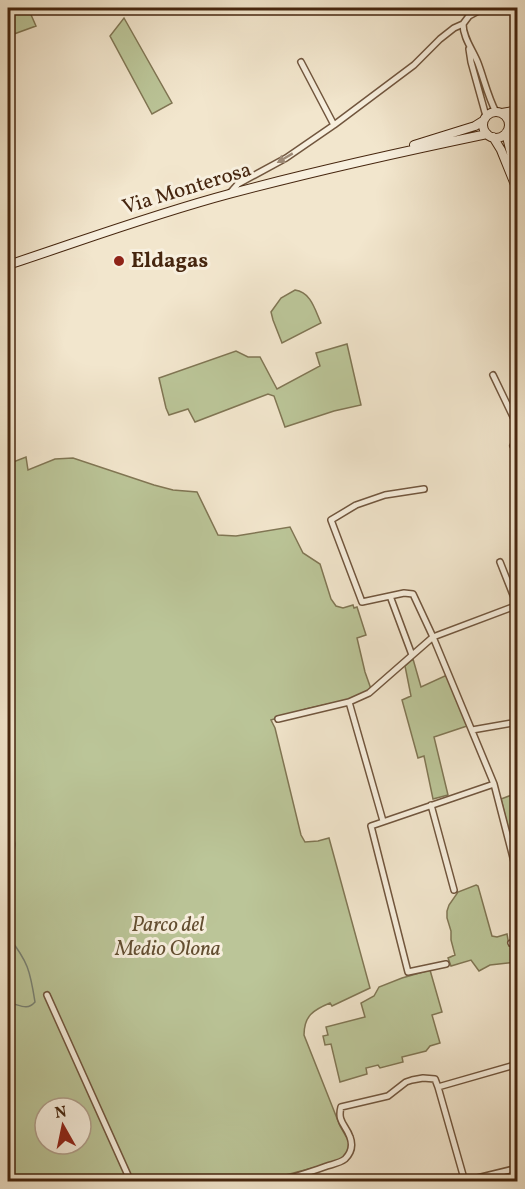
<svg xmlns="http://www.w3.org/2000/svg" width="525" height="1189" viewBox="0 0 525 1189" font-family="Vollkorn,serif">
  <rect width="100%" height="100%" fill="#f2e6cd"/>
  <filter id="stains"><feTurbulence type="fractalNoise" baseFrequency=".00333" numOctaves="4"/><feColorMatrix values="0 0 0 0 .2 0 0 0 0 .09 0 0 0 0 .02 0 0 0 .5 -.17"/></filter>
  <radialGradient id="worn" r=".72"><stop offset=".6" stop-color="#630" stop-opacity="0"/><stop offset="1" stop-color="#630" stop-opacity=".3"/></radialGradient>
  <!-- green -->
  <path fill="#bbc598" stroke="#807654" stroke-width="1.5" fill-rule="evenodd" d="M8,8H28L36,26L14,34L8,19Z
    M124,18L172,103L152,114L110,36Z
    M295,290C311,292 315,310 321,323L282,343L273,320L271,312L281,298Z
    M347,344L361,405L334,411L285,427L274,396L268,394L195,422L188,409L169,415L166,408L159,378L236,351L248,357H260L277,389L320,366L316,353Z
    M26,457L28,470L55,459L73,458L154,485L173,490L197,492L218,535L236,536L290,527L303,553L320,564L331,599L336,606L343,608L353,605L354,608L357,607L366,635L357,638L365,672L371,689L351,699L306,709L271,720L275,728L301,835L305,842L318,841L329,838L370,988L332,1006L330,1003C313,1010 304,1016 304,1035L340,1126L351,1145L350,1152L339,1161L263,1181L8,1182V464ZM45,1108H81V1144H45Z
    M413,659L421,687L447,675L467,726L434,737L448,795L433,799L424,756L418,758L402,700L411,696L405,666Z
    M517,793L518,850L513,848L501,799Z
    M476,885L478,886L492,936L497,937L507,934L509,946L517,944V962L490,965L479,971L471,960L451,966L448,958L455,955L451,940V931L447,918V911L449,905L458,892Z
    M430,970L442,1012L432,1015L440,1043L430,1046L426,1051L402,1057L403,1062L380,1068L378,1065L366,1068L367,1074L340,1082L331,1044L325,1045L323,1036L328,1035L326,1027L365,1017L361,1003L374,996L379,987L402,978Z"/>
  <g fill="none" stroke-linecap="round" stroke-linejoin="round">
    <!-- stream -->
    <path stroke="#798274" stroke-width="1.5" d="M8,834L14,840L15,844L12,868V899L8,911
      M8,936C28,962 30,970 35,1002C27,1011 20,1005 10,1003L8,1006"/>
    <!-- minor casing -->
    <g stroke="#71563e" stroke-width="8">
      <path id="minor" d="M463,24C463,38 473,50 478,63C484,79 488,97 496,112
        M469,49L471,62L486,116
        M301,62L334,125
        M230,193L238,184L286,158L334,125L414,65L440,39L454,28L463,24L469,16L484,8
        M493,375L518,427
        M513,446L518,444
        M424,489L385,495L356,505L331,520L362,602L404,593L413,594L433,637L494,784L518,877
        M500,562L517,605
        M390,596L412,655
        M349,702L383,821
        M278,719L349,702L369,693L433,637L518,605
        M472,730L518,722
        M431,805L454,890
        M511,943L518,941
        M446,964L408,972L371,826L494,784
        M47,995L131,1182
        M438,1087L518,1064
        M515,1169L518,1179
        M465,1181L518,1168
        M277,1182C294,1177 311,1172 327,1166C333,1164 340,1163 345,1159C351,1153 353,1145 350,1137C346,1125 337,1122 341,1107L388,1096L406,1082L412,1080L423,1078L435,1079L438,1087L465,1182"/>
    </g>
    <!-- secondary casing -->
    <g stroke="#46260f" stroke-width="10">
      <path id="secondary" d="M483 125a13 13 0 1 1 26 0a13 13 0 1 1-26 0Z
        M502,113L518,110
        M506,133L518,181
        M493,137L501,150L518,192
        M414,145L475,126L483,121
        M8,265C81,241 154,214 229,194C314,171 401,152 487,134"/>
    </g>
    <!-- minor -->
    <use href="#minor" stroke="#f7efde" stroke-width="5"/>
    <!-- secondary -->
    <use href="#secondary" stroke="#f7efde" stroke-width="8"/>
  </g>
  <!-- one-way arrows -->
  <defs><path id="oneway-solid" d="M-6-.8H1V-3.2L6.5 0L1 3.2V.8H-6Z" transform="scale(1.5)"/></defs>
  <use fill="#9e8a76" href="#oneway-solid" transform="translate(285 158) rotate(149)"/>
  <!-- markers -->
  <circle fill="#8f2418" stroke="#f7efde" stroke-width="2" cx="119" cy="261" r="6"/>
  <g text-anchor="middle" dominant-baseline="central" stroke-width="6" stroke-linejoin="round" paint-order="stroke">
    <!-- street labels -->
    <g font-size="21" fill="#46260f" stroke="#f7efde">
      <text transform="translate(187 189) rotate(-17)">Via Monterosa</text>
    </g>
    <!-- poi labels -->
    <g font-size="21" font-weight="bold" fill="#46260f" stroke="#f7efde" text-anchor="start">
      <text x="131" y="261">Eldagas</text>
    </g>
    <!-- park labels -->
    <g font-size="21" font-style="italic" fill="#634e31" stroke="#f7efde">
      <text x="168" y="925">Parco del<tspan x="168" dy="24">Medio Olona</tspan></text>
    </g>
  </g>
  <!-- margin -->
  <rect width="525" height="1189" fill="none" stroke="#f2e6cd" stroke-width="30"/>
  <rect x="9" y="9" width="507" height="1171" fill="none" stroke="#46260f" stroke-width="3"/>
  <rect x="15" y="15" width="495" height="1159" fill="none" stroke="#46260f" stroke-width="1.5"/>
  <!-- north arrow -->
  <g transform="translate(63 1126) rotate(351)"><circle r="28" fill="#f7efde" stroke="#b09f8b" stroke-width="1.5"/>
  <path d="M0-4.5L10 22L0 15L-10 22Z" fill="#8f2418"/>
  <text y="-9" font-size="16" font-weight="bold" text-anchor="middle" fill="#46260f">N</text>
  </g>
  <rect width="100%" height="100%" filter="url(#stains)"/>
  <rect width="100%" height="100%" fill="url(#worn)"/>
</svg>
